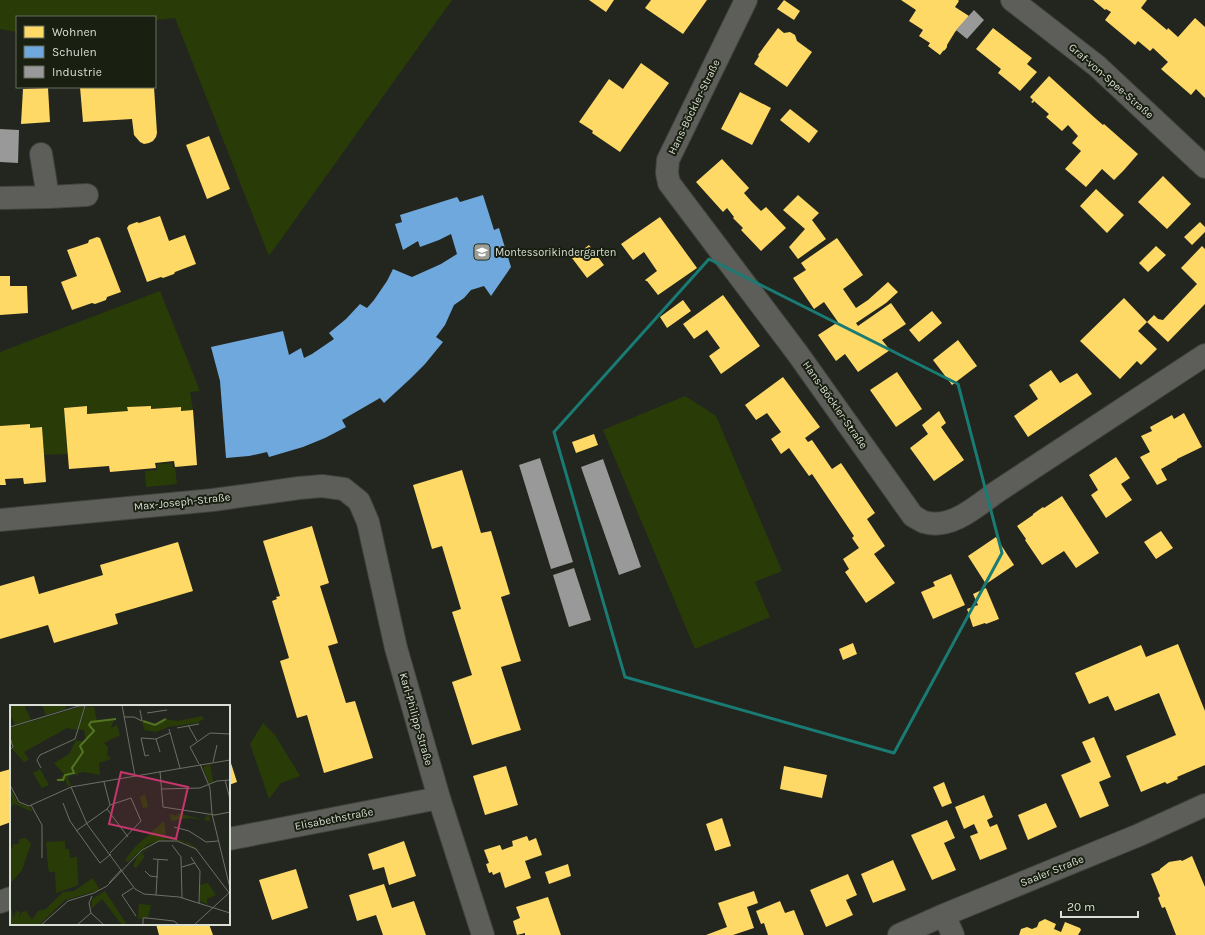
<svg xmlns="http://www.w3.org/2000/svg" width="1205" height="935" viewBox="0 0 1205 935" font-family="Karla,sans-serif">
  <rect width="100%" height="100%" fill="#22261e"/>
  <!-- green -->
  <path fill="#293c08" d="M0,0H452L269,256L175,18L155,20V17H17V32L0,29Z
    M160,291L200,391L190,392L193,410L181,411V407L151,409V406L128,407V411L87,414L86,406L64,408L68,454L44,455L42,427L30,428V424L0,426V352Z
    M685,396L716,416L782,571L755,582L770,617L695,649L603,430Z
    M172,463L173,468H175L177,484L146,487L145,471L157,470V464Z
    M263,723L275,735L300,776L281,783L269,799L250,744Z"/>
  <!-- homes -->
  <path fill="#ffd966" d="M589,0H614L606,12Z
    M651,0H707L683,34L645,8Z
    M784,0L800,11L794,20L777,9Z
    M901,0H958L959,1L955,7L969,16L955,32L947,45V47L945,50L943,51L940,55L928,46L930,43L919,36L923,30L909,21L916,10Z
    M1093,0H1147L1141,8L1167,30L1168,28L1178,37L1195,18L1205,27V98L1196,89L1191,95L1161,69L1168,62L1153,48L1150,51L1138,41L1135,45L1105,20L1111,12L1106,9L1105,10Z
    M778,28L784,33L790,32L795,35L797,41L812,52L787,87L754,64L759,56L758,55Z
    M993,28L1032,58L1027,64L1037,72L1020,91L998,73L1001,69L976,49Z
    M641,63L669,83L620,152L592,133L593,131L579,122L609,79L623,89Z
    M1049,76L1095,118L1103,125L1104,124L1138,154L1124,170L1114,180L1102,169L1086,187L1065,169L1081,151L1072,143L1078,136L1068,125L1062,131L1046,117L1049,114L1034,101L1033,103L1031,102L1033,100L1030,97Z
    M80,87H154L157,133L156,137L153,141L149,143L144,144L140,142L134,135L132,119L83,122Z
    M48,88L50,122L21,124L23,89Z
    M740,92L771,108L752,145L721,129Z
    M790,109L818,131L809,143L780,120Z
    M209,136L230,189L207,199L186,145Z
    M722,159L749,188L744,193L751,201L761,211L766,207L786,228L761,251L741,230L743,228L733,218L734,217L727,208L723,212L696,182Z
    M1163,176L1191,204L1167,229L1138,202Z
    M1096,189L1124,215L1107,233L1080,206Z
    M798,195L819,213L812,220L826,239L798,259L789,247L805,229L783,210Z
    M160,216L169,241L185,235L196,264L175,272L174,274L163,278L161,277L147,282L127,228L129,225L137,222L139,223Z
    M660,217L697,268L658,295L647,281H646L645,280L657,271L644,252L633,260L621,244Z
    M1200,222L1205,227V232L1192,245L1184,237Z
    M97,237L100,238L121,292L107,297L106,300L95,304L92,303L72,310L61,282L77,276L67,250L88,243L89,240Z
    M837,238L863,275L843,289L856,308L868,300L888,282L898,292L886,303L856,323L858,326L891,303L906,324L882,340L890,350L858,372L845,354L836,361L818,335L838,322L824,302L814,309L793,278L806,270L801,263Z
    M589,245L604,265L587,278L572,258Z
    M1156,246L1166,255L1148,272L1139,263Z
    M1202,246L1205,249V304L1168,342L1147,322L1154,315L1158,319L1163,320L1197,284L1181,268Z
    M0,276H10V286H27L28,313L0,315Z
    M723,295L760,346L721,374L709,356L720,348L707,330L694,339L683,324Z
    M1124,298L1147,322L1138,331L1157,349L1141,365L1137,361L1120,379L1080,341Z
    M683,300L691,311L667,328L660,317Z
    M932,311L942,323L919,342L909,330Z
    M958,340L977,366L952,385L933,360Z
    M1051,370L1060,383L1077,373L1092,394L1028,437L1014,416L1038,399L1029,385Z
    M897,372L922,409L896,427L870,390Z
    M783,377L820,427L805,438L808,442L812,440L832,469L841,463L875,513L867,519L885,546L874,554L895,583L866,603L845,572L849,569L843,559L859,548L852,538L854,536L812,474L809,476L789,448L781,454L771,439L781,432L767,413L756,420L745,405Z
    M87,406V414L128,411L127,407L151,406V409L181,407V411L193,410L197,465L175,467L174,461L155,463L156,468L110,472L109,466L69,469L64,408Z
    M939,411L946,423L941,427L964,460L934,481L910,448L928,434L922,425Z
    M1184,413L1202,447L1177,459V460L1161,469L1167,480L1157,485L1140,457L1150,452L1141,436L1152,431L1150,427L1172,415L1174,419Z
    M30,424V428L42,427L46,482L24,484L23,478L5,479L6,485H0V426Z
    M594,434L598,445L576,453L572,442Z
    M1116,457L1130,478L1121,484L1132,500L1106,518L1091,495L1098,490L1089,475Z
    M462,470L481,533L491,531L510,594L501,597L521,661L501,667L521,730L472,745L452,682L472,675L452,612L461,609L442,546L432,549L413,485Z
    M1062,496L1099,553L1076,568L1064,551L1042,565L1025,540L1026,539L1017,526L1033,515V514L1043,507L1044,508Z
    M312,526L329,583L320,586L338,643L328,646L346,703L355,701L373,758L324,773L307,715L297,718L280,661L289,658L272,601L277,599L276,597L280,596L263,541Z
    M1161,531L1173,548L1156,559L1144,542Z
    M996,537L1014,565L986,584L968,556Z
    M178,542L193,591L115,614L118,624L54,643L48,625L0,639V586L34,576L39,594L103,575L100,565Z
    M951,574L965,605L933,619L921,592L935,586L933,582Z
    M986,588L999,619L986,624L985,623L973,627L967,609L978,605L973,594Z
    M853,643L857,654L843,660L839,649Z
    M1178,644L1205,711V765L1177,777L1178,779L1167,784L1165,782L1141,792L1126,756L1176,735L1159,693L1115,711L1108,696L1089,704L1075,673L1141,645L1146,657Z
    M1094,737L1111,777L1099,782L1109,806L1080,818L1061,775L1091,762L1082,742Z
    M229,757L237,782L229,785Z
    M506,766L518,805L485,815L473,776Z
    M784,766L827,775L822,798L780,789Z
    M11,769V822L0,826V772Z
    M944,782L952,803L942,807L933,787Z
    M984,795L993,817L987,820L990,827L997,824L1007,849L980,860L970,836L978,833L974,824L964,829L955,807Z
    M1046,803L1057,827L1028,840L1018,815Z
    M722,818L731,846L715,851L706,824Z
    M947,820L955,838L944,843L956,870L932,880L911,835Z
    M527,836L529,841L536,838L542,855L525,861L531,878L505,888L500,872L493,875L492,872L489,873L486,864L489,863L484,850L500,845L502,850L513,846L512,841Z
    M404,841L416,876L389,885L384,867L373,870L368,854Z
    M1192,856L1205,887V935H1176L1165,907L1162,908L1158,898L1160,896L1151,874L1160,870V869L1169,862L1181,860L1182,861Z
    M893,860L906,890L873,903L861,874Z
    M568,864L571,876L549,884L545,872Z
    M296,869L308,908L272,920L259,880Z
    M848,874L857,895L846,900L853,915L826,927L810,890Z
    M384,884L392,908L414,901L426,935H383L376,915L357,921L349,895Z
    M754,891L758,903L747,907L754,928L733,935H706L727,927L718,903Z
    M548,897L561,935H525V933L517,935L513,921L520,918L516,907Z
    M780,901L785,913L794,910L804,935H768L764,923L761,924L756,911Z
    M1045,919L1056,924L1054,929L1061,932L1065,922L1080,928L1081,930L1078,935H1019L1021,929L1027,927L1032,929L1037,927L1039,922Z
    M156,924H209L213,935H159Z"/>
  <!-- schools -->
  <path fill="#6fa8dc" d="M483,195L494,230L499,228L511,267L491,296L484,286L471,290L464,298L454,305L445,325L436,337L443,342L425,364L410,379L384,403L380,398L342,420L346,427L325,438L303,447L269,457L267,452L249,456L226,458L220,381L211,347L283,331L289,355L301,348L304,358L312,354L334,339L329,333L346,319L360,304L367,308L374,300L387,281L393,269L412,277L441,264L457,254L451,234L439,240L420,247L418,241L403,250L395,224L402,222L400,215L457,197L460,202Z"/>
  <!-- industry -->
  <path fill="#999" d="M974,10L984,20L967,39L956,30Z
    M0,129L19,130L18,163L0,162Z
    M540,458L573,562L551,569L519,465Z
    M603,459L641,567L619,575L581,467Z
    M574,568L591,620L569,627L553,575Z"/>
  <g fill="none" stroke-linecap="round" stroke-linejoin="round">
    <!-- minor casing -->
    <g stroke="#3f433c" stroke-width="24">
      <path id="minor" d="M746,0L668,160L667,173L669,183L798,354L913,516C917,518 921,521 924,522C950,530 976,507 995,493L1205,355
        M1012,0L1097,66L1205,167
        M41,154L48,197
        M0,198L48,197L87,195
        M0,520L213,500L299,488L322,486L344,489L359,501L368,522L396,648L439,798L483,935
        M229,839L439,798
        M0,902L11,898
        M944,915L953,935
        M899,935L944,915L1139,835L1205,805"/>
    </g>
    <!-- minor -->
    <use href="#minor" stroke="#5d5e5a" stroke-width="22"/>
  </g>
  <!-- marked area -->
  <path fill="none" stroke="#197b73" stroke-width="3" stroke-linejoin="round" d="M709,259L958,384L1002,553L894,753L625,677L554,432Z"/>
  <!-- icons -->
  <defs>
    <g id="school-square" transform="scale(0.9)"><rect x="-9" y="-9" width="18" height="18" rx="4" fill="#9a9e95" stroke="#192011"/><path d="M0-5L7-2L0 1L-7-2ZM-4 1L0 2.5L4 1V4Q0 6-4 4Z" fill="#fff"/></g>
  </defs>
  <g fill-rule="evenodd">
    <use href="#school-square" x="482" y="252"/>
  </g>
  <g text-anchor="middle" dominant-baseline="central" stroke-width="4" stroke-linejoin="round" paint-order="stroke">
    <!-- street labels -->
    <g font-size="11" fill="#dadfd5" stroke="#192011">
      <text transform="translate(1111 81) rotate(41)">Graf-von-Spee-Straße</text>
      <text transform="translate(694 107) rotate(-64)">Hans-Böckler-Straße</text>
      <text transform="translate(835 405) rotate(55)">Hans-Böckler-Straße</text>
      <text transform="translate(182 502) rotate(-6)">Max-Joseph-Straße</text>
      <text transform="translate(416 719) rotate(74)">Karl-Philipp-Straße</text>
      <text transform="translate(334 819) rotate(-11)">Elisabethstraße</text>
      <text transform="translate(1052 871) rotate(-22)">Saaler Straße</text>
    </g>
    <!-- poi labels -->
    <g font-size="11" fill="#dadfd5" stroke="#192011" text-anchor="start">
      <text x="495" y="252">Montessorikindergarten</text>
    </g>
  </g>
  <!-- overview -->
  <g transform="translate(10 705)">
    <rect width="220" height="220" fill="#22261e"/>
    <path d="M0,0H14L21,15L5,20L0,9ZM32,0H55L56,4L36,10ZM69,2H74L67,25L57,23L14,47L19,55L14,57L3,45L0,23ZM76,2H84L87,16L104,15L101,23L107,20L110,30L94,38L98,42L97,50L101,54L89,58L90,70L73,67L68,68V71L61,67L58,73L61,81H58L55,75L50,76L49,74L54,69L44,58L59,49L66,35L74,37L76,34L74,25L68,24ZM192,11L194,14L187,18L158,22L155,14L168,16ZM154,14L158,22L146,27L134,25L132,16L145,20ZM200,59L203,77L199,78L193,62ZM30,64L39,80L32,83L23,68ZM0,83L8,98L20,102L23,107L4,99L0,103L2,95ZM135,89L138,102L133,103L130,92ZM168,108L194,115L197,110H199L200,116L180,113L161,116L160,109L167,111ZM154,116L156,131L179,138L192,147L174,137L157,134L138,139L118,157L115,155L125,142ZM16,133L21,139L12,165L0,179V147L4,139H8L10,134ZM55,136V144H59L60,153L67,152L68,180L46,188L45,167H39L38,162L36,137ZM144,139L132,149L135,151L126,163L123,161L128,150ZM83,173L90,185L55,195L29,220H0V199L4,213L6,206L10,207L9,213L12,207L16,206L22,215L28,206L36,204L53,187L64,186ZM198,178L206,190L197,194V199L190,196V180ZM95,186L117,220H112L92,194L81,204L82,194ZM129,199L141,200L138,212L128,214Z" fill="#293c08"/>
    <path fill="none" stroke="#537423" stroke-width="2" d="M133,16L145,20L156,14M47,75H53L55,70L64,68L62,63L73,47L70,41L84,26L79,20L81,17L106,14"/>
    <path fill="none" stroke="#6c7067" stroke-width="1" d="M112,0L125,71M137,8L157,5M114,12H124L132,16L130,5M178,20L187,36M0,22L69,1L92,0M167,23L189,19M159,24L170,63M0,32L3,42L0,45M146,34L150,47M139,50L135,51L131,33L146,34L160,28M203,57L207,40M189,59L180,42L200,28L220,29M190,59L200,83L202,109L220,183M31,63L27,55L30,50L65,34L75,1M150,66L153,102L205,110L220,107M215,75L220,94M94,77L100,100L97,104L118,132M0,80L9,97L19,101L61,82L220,55M61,82L77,119L125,184L134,189L169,192L220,208M152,84L190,83L207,76L220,75M53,98L60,116L90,158L101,149M21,100L32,120V153M100,100L121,93L131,116L100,148M164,122L179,126L196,137L208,136M66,126L97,104M162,140L171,152L172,193M181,152L190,166L189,198M143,154L158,155M172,162L185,158M135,166L140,171L148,172M99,178L111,165M123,183L112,190L126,211M146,190L148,155M82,191L79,198L81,208L94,220M133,219V213H137L164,216L169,220M31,220L58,196L84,188L97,181L132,145L149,136H167L186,144L220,189M67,220L81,208M184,220L220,187"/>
    <path fill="#c6366d" fill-opacity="0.15" stroke="#c6366d" stroke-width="2" d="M111,67L178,82L166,134L99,119Z"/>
    <rect width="220" height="220" fill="none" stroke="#dadfd5" stroke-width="2"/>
  </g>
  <!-- legend -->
  <rect x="16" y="16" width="140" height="72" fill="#192011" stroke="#666c5f"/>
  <rect x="24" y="26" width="20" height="12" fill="#ffd966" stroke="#666c5f"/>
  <text x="52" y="36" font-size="12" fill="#dadfd5">Wohnen</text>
  <rect x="24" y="46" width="20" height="12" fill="#6fa8dc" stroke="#666c5f"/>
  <text x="52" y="56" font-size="12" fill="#dadfd5">Schulen</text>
  <rect x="24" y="66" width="20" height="12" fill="#999999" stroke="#666c5f"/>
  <text x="52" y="76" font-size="12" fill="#dadfd5">Industrie</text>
  <!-- scale -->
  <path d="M1061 911v6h77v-6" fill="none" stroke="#dadfd5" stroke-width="2"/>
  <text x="1067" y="911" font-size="12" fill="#dadfd5" stroke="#192011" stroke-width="3" paint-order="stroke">20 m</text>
</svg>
